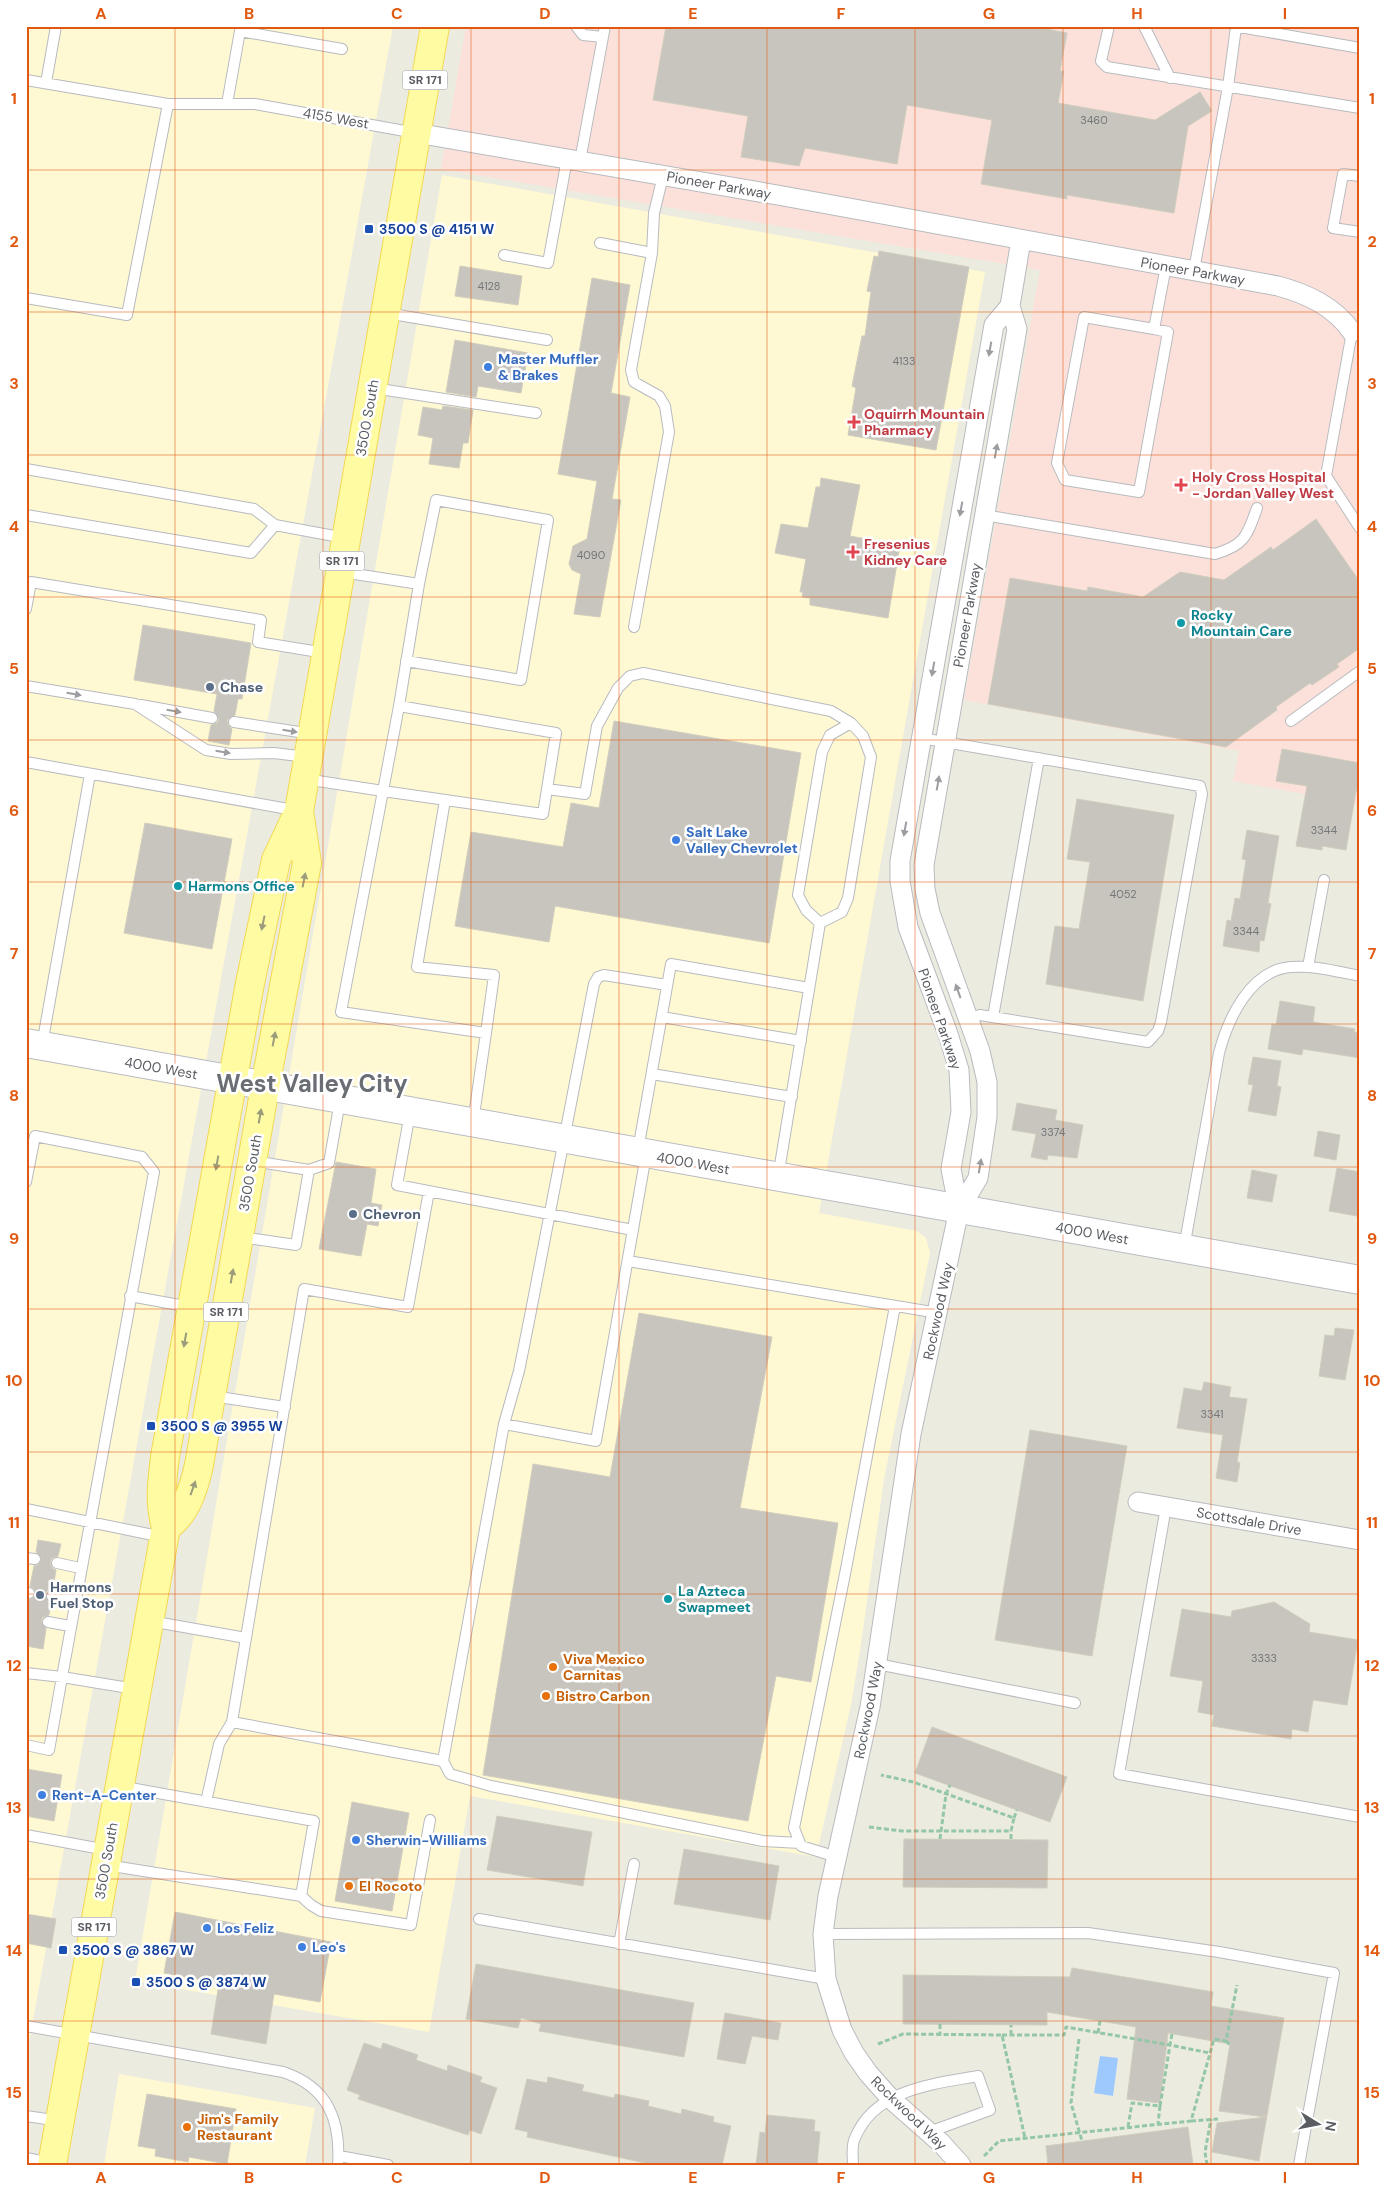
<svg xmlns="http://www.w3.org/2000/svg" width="1386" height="2191" viewBox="0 0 1386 2191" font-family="'DM Sans',sans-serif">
  <rect width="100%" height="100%" fill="#ecebe0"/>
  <!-- commercial -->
  <path fill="#fef9d3" d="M26,26H393L26,2059Z
    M442,175L985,272L819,1213L917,1231L926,1238L930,1253L884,1479L861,1644L851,1705L816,1857L470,1796L429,2032L135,1981Z
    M119,2074L315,2108L305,2165H104Z"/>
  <!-- medical -->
  <path fill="#fbe1da" d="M466,26H1360V804L1233,781L1239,751L964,700L1040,270L441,169Z"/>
  <!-- water -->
  <path fill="#9dc9ff" d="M1100,2056L1118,2058L1113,2096L1094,2093Z"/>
  <!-- building -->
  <path fill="#c7c5bd" stroke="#d1cdbe" d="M666,26H1031L1067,33L1060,71H1064L1058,103L1155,120L1200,92L1212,111L1188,126L1174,213L1067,195V199L981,184L992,120L907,105L897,164L805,148L799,166L741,157L748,116L653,100Z
    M879,251L969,267L936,450L848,435L856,388L852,386L862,336H865L871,292L867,291L874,256L878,257Z
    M460,266L522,276L518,305L455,296Z
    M592,278L630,285L611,393L630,397L612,499L621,500L600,617L574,614L581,574L572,570L569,564L573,546L587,539L597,481L558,474Z
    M455,340L528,353L521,393L478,386L476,397L446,392Z
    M443,406L473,410L468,443H463L459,468L429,464L433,438L418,435L423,407L442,410Z
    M821,478L860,485L850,536L900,545L888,618L810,605V598L802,597L803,592H800L806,559L775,553L781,524L808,528L816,487H820Z
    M1316,519L1360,582V648L1337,664L1339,667L1312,685L1310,683L1276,707L1277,710L1226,747L988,704L1010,578L1087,591L1088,587L1143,597L1180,572L1224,580L1271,547L1273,550Z
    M143,625L251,643L242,699H238L235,715L227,720L228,725L232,729L229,745L208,741L211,725L217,723L219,719L214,711L217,694L134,680Z
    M614,721L801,753L769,943L555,906L549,942L455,926L471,832L563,847L571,803L599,808Z
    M1282,749L1360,763V792L1356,791L1346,850L1322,846V850L1296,846L1307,786L1276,781Z
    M1077,799L1174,815L1143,1001L1046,984L1055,926L1079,929L1090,862L1067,859Z
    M145,823L232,839L212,949L124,933Z
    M1247,830L1279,836L1268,903L1271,904L1264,941L1260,940L1259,952L1223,946L1227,920L1231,921L1235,898L1240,899L1246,860L1242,859Z
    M1280,1001L1315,1007L1313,1022L1355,1029L1354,1032L1360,1033V1058L1303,1049L1302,1055L1268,1049L1272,1024L1276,1025Z
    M1253,1057L1281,1061L1277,1086L1281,1087L1276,1116L1248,1111L1253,1085L1248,1084Z
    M1017,1103L1057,1110L1055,1120L1083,1125L1077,1158L1048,1155L1047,1160L1031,1157L1036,1134L1012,1130Z
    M1318,1131L1340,1135L1336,1160L1314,1156Z
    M336,1162L376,1169L371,1203L382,1205L378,1226L367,1224L361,1256L319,1249Z
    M1337,1168L1360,1172V1197L1357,1216L1329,1211Z
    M1252,1170L1277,1175L1272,1202L1247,1198Z
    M639,1313L772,1337L740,1508L838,1523L811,1682L776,1676L748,1821L483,1775L533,1464L610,1477Z
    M1335,1328L1354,1330L1345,1380L1319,1376L1325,1335L1334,1336Z
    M1204,1382L1231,1387L1229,1397L1247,1399L1237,1462L1240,1463L1237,1482L1216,1478L1223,1435L1177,1428L1184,1388L1202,1391Z
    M1030,1430L1127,1446L1092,1656L995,1640Z
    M38,1540L61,1544L58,1556L52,1558L50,1562L52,1568L56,1570L53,1589L47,1591L45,1595L51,1603L49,1615L43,1617L41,1621L46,1629L43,1649L26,1646L28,1600L33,1598L36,1595L34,1589L30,1586L34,1566L38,1565L42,1559L36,1552Z
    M1274,1602L1310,1624L1309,1632L1358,1640L1347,1705L1313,1700L1308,1732L1292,1729L1291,1739L1212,1726L1214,1715L1198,1712L1203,1681L1170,1676L1182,1609L1231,1617L1232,1611Z
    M932,1727L1067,1777L1050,1822L915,1773Z
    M26,1769L62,1775L54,1821L26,1816Z
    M352,1802L409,1813L392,1911L335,1901Z
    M497,1816L592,1832L583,1886L487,1870Z
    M904,1839L1048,1840L1047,1888L903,1887Z
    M684,1849L779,1866L770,1920L674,1904Z
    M175,1912L331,1942L320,2002L274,1994L266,2044L211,2034L219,1983L164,1973Z
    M26,1914L56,1919L51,1948L26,1943Z
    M476,1964L694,2003L684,2057L539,2031L541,2024L521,2018L518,2028L466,2019Z
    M1072,1968L1213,1992L1211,2006L1284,2018L1259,2161L1212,2152L1217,2123L1266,2117L1219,2111L1230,2044L1168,2033L1160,2103L1127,2099L1136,2027L1047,2012V2025L903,2024V1975L1070,1977Z
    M725,2013L781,2023L778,2040L752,2036L745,2064L717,2059Z
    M364,2043L381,2049L383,2043L418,2055L416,2060L447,2071L448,2065L482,2077L480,2082L497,2088L481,2134L470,2130L468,2135L358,2099L360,2095L347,2090Z
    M548,2077L584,2085L582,2091L614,2098L615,2094L649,2101L648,2106L681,2114L682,2109L714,2117L713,2122L731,2126L722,2165H654L527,2137L528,2132L515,2129L527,2079L547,2083Z
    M147,2094L236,2109L227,2164L189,2157L188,2162L155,2156L156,2149L138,2146Z
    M767,2115L815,2120L814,2131L820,2132L817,2165H756L760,2132L765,2133Z
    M1188,2127L1193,2165H1048L1046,2146Z"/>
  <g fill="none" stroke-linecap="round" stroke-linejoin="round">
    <!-- lane casing -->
    <g stroke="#b8babf" stroke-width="12">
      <path id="lane" d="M576,26L583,35L603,37
        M1109,26L1101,61L1107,67L1360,108
        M1144,26L1170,78
        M1234,26L1360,48
        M26,80L168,104H255L416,133
        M46,83L56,26
        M227,104L240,31L342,49
        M580,161L605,26
        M1360,176L1343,174L1333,228L1360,232
        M600,243L652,253
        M504,255L548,263L567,159
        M1194,270L1228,87L1236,27
        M26,298L127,315L168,104
        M386,313L547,340
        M1154,329L1084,317L1057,463L1065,480L1139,492L1168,332L1154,329L1166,266
        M1354,332H1352L1326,476L1360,528
        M373,388L536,413
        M26,469L254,509L275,525L345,538
        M26,515L251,553L275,525
        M984,515L1215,554C1245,545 1247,536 1257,508
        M342,572L419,584L399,706
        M26,609L31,582L261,620L258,642L325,653
        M634,627L669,432L665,406L659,396L634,382L631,370L652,253L654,213L663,176
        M406,661L521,680L548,520L436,500L419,584
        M26,686L135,704L206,750L231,754L274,753L307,757
        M141,705L212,718
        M399,706L556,733L543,814L383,791Z
        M1291,721L1360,671
        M234,722L312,734
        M851,723L863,736L871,757L848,898L842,912L820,923L806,910L798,895L822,752L830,735Z
        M921,738L1200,786L1202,794L1161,1022L1158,1031L1148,1042L980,1015L969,1019
        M26,762L299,811
        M305,779L383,791L341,1012L486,1033L473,1122
        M547,789L585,794L597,726L618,688L630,676L643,673L831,711L851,723
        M445,800L417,967L494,975L486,1033
        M1308,967L1324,880
        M662,1017L801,1041
        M993,1017L1039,758
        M42,1045L90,774
        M652,1074L792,1097
        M410,1113L397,1185L633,1230
        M638,1150L671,964L809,988
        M646,1155L596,1441L504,1424L443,1761L450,1774L491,1786L763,1841L800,1843
        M253,1161L309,1170L329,1163L340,1101
        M778,1177L820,923
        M26,1182L35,1136L142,1157L154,1172L62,1677L135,1689
        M429,1191L408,1307L304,1289L232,1722L443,1761
        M241,1237L296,1245L309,1170
        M1184,1248L1219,1053C1228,1019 1250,970 1291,967C1314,965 1338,972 1360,976
        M628,1261L938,1313
        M130,1296L190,1307
        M212,1396L285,1407
        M504,1424L519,1371L530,1316L594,984L598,977L604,975L667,985
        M1166,1507L1119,1774L1360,1817
        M26,1509L163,1537
        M26,1558L35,1559
        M57,1563L80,1568
        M26,1592L29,1593
        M52,1596L75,1600
        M150,1621L246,1638
        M48,1622L70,1626
        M877,1664L1075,1703
        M26,1673L62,1677L49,1750L26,1745
        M206,1802L219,1744L232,1722
        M26,1835L107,1850
        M837,1857L801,1846L794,1828L846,1569L895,1306
        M106,1865L301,1896L314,1821L119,1786
        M301,1896L311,1905L321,1911L411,1925L430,1820
        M479,1919L826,1979
        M823,1934L1088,1933L1219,1952L1334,1973L1299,2165
        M619,1944L634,1864
        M26,2026L283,2072C328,2087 341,2120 338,2165
        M26,2116L60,2121
        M339,2156L388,2165
        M26,2158L51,2163
        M853,2165C853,2157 851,2145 855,2138C875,2089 933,2084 978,2076L990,2110L929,2132"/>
    </g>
    <!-- street casing -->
    <g stroke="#b8babf" stroke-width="21">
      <path id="street" d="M416,133L783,196L1278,286C1307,294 1334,306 1352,332
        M959,1210L951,1169L961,1112L959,1070L948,1034L908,927L900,881V861L994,325L1010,306
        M1138,1502L1360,1540
        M961,2165L941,2143L891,2099L868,2073L854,2053L842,2030L826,1979L823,1934L828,1896L870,1707L911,1434L959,1210L978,1178L987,1117V1082L980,1051L930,913L925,889L924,865L1017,329L1010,306L1021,240"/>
    </g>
    <!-- secondary casing -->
    <g stroke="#b9bbc2" stroke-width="30">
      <path id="secondary" d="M26,1043L1360,1280"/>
    </g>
    <!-- primary casing -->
    <g stroke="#f3d852" stroke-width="30">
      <path id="primary" d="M166,1527C186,1514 194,1488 199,1465L265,1087L307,863L299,811
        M52,2165L166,1527C159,1504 162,1480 165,1457L250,983L276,860L299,811L435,26"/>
    </g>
    <!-- path -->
    <path stroke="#94c6a8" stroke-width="3" stroke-dasharray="5 2.5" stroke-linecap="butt" d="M1014,1818L1017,1810
      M869,1827L902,1831H1011L1014,1818L913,1782L881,1775
      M940,1839L946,1794L950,1785
      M1011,1839V1831
      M940,2024V2035
      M1098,2033L1100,2021
      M1172,2034L1170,2045L1210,2053
      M1002,2035H1064L1066,2027L1170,2045L1160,2106
      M1011,2035V2025
      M1079,2039L1071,2103L1082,2141
      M1226,2041L1230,2045
      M878,2044L903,2034L1002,2035L1025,2138
      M1191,2121L1218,2119
      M1128,2127L1132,2103L1160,2106L1158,2124
      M984,2156L999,2141L1191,2121L1214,2039L1226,2041L1237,1985
      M1207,2165L1205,2152L1211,2119"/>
    <!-- lane -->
    <use href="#lane" stroke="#fff" stroke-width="10"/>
    <!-- street -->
    <use href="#street" stroke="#fff" stroke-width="19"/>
    <!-- secondary -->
    <use href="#secondary" stroke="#fff" stroke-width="28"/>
    <!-- primary -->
    <use href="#primary" stroke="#fffba2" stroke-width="28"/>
  </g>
  <!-- one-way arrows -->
  <defs><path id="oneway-solid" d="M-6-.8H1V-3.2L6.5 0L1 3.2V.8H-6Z" transform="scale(1.25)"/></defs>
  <g fill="#9b9da0">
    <use href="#oneway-solid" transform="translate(990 349) rotate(100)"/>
    <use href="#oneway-solid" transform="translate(996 451) rotate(-80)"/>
    <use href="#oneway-solid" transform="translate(961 509) rotate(100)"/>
    <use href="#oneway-solid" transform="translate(933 669) rotate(100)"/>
    <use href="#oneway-solid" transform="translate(74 694) rotate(10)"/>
    <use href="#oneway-solid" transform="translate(174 711) rotate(10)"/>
    <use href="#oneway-solid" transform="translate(290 731) rotate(9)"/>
    <use href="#oneway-solid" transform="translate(223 752) rotate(9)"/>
    <use href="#oneway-solid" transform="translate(938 783) rotate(-80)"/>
    <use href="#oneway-solid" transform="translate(905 829) rotate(100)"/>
    <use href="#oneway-solid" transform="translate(958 991) rotate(-110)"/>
    <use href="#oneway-solid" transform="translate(980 1166) rotate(-80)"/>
  </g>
  <g fill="#9b9c7b">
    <use href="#oneway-solid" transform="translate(304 880) rotate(-79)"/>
    <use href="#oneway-solid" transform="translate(263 923) rotate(102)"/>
    <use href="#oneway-solid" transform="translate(274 1039) rotate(-79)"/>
    <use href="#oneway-solid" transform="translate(260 1116) rotate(-80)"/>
    <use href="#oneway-solid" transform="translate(217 1163) rotate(100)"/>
    <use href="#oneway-solid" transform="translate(232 1276) rotate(-80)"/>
    <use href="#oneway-solid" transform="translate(185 1340) rotate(100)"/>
    <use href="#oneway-solid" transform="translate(193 1488) rotate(-70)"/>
  </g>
  <!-- grid -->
  <path fill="none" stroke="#e15910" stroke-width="1" stroke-opacity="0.55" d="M175,26V2165M323,26V2165M471,26V2165M619,26V2165M767,26V2165M915,26V2165M1063,26V2165M1211,26V2165M26,170H1360M26,312H1360M26,455H1360M26,597H1360M26,740H1360M26,882H1360M26,1024H1360M26,1167H1360M26,1309H1360M26,1452H1360M26,1594H1360M26,1736H1360M26,1879H1360M26,2021H1360"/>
  <!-- markers -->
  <g fill="#1a4fb4" stroke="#fff" stroke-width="2">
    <rect x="364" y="224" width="10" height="10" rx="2.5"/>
    <rect x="146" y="1421" width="10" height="10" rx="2.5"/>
    <rect x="58" y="1945" width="10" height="10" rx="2.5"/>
    <rect x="131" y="1977" width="10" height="10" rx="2.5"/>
  </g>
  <g fill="#3f7fe0" stroke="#fff" stroke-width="2">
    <circle cx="488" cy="367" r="5"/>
    <circle cx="676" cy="840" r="5"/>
    <circle cx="42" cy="1795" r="5"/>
    <circle cx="356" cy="1840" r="5"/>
    <circle cx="207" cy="1928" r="5"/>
    <circle cx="302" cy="1947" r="5"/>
  </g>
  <g fill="#e0444e" stroke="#fff" stroke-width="2">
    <path d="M851.5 414.5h5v5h5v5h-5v5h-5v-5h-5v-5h5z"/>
    <path d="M1178.5 477.5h5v5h5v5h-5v5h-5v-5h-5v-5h5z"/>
    <path d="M850.5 544.5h5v5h5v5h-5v5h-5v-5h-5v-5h5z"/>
  </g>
  <g fill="#0f9aa8" stroke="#fff" stroke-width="2">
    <circle cx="1181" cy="623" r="5"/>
    <circle cx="178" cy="886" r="5"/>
    <circle cx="668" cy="1599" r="5"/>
  </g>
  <g fill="#5c6f8a" stroke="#fff" stroke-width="2">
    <circle cx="210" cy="687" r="5"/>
    <circle cx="353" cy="1214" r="5"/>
    <circle cx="40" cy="1595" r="5"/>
  </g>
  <g fill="#e8710a" stroke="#fff" stroke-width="2">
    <circle cx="553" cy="1667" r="5"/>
    <circle cx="546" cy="1696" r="5"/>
    <circle cx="349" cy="1886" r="5"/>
    <circle cx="187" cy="2127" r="5"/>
  </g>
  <g text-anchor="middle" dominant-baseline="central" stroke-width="5" stroke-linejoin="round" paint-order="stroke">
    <!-- number labels -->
    <g font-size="11" fill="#747678">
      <text x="1094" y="120">3460</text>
      <text x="489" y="286">4128</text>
      <text x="904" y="361">4133</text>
      <text x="591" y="555">4090</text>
      <text x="1324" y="830">3344</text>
      <text x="1123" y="894">4052</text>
      <text x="1246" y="931">3344</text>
      <text x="1053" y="1132">3374</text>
      <text x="1212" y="1414">3341</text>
      <text x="1264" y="1658">3333</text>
    </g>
    <!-- shield labels -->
    <g fill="#fff" stroke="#8b8d90" stroke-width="1">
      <rect x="402.5" y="70.5" width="45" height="19" rx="4"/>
      <rect x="319.5" y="551.5" width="45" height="19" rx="4"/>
      <rect x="203.5" y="1302.5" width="45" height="19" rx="4"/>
      <rect x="71.5" y="1917.5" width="45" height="19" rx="4"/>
    </g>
    <g font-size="12" font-weight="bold" fill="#595c61">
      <text x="425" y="80">SR 171</text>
      <text x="342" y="561">SR 171</text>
      <text x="226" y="1312">SR 171</text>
      <text x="94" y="1927">SR 171</text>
    </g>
    <!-- street labels -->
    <g font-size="14" fill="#595c61" stroke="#fff">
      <text transform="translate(336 118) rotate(10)">4155 West</text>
      <text transform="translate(719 185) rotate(10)">Pioneer Parkway</text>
      <text transform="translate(1193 271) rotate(10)">Pioneer Parkway</text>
      <text transform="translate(367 418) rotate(-80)">3500 South</text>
      <text transform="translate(967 615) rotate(-80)">Pioneer Parkway</text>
      <text transform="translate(940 1019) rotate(71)">Pioneer Parkway</text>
      <text transform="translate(161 1068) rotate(10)">4000 West</text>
      <text transform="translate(693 1163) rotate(10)">4000 West</text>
      <text transform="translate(250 1173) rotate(-80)">3500 South</text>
      <text transform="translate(1092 1233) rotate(10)">4000 West</text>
      <text transform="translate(938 1311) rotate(-78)">Rockwood Way</text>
      <text transform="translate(1249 1521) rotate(10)">Scottsdale Drive</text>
      <text transform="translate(868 1710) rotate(-79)">Rockwood Way</text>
      <text transform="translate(106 1861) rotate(-80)">3500 South</text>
      <text transform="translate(909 2113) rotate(44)">Rockwood Way</text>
    </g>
    <!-- transit labels -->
    <g font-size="14" font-weight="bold" fill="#164399" stroke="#fff" text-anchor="start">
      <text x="379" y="229">3500 S @ 4151 W</text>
      <text x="161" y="1426">3500 S @ 3955 W</text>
      <text x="73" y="1950">3500 S @ 3867 W</text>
      <text x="146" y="1982">3500 S @ 3874 W</text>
    </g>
    <!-- shop labels -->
    <g font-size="14" font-weight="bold" fill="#366cbe" stroke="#fff" text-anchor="start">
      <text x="498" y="359">Master Muffler<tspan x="498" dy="16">&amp; Brakes</tspan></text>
      <text x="686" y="832">Salt Lake<tspan x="686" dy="16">Valley Chevrolet</tspan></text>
      <text x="52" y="1795">Rent-A-Center</text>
      <text x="366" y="1840">Sherwin-Williams</text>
      <text x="217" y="1928">Los Feliz</text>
      <text x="312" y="1947">Leo's</text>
    </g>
    <!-- health labels -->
    <g font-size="14" font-weight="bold" fill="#be3a42" stroke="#fff" text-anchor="start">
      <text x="864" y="414">Oquirrh Mountain<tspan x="864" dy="16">Pharmacy</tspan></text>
      <text x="1192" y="477">Holy Cross Hospital<tspan x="1192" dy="16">- Jordan Valley West</tspan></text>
      <text x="864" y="544">Fresenius<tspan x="864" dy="16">Kidney Care</tspan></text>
    </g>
    <!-- culture labels -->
    <g font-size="14" font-weight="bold" fill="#0d838f" stroke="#fff" text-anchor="start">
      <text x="1191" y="615">Rocky<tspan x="1191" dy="16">Mountain Care</tspan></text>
      <text x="188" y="886">Harmons Office</text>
      <text x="678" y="1591">La Azteca<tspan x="678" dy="16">Swapmeet</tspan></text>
    </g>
    <!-- service labels -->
    <g font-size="14" font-weight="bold" fill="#4e5e75" stroke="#fff" text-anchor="start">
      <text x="220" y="687">Chase</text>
      <text x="363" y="1214">Chevron</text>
      <text x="50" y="1587">Harmons<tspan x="50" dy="16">Fuel Stop</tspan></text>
    </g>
    <!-- food labels -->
    <g font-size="14" font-weight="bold" fill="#c56008" stroke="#fff" text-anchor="start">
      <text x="563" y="1659">Viva Mexico<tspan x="563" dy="16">Carnitas</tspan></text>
      <text x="556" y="1696">Bistro Carbon</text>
      <text x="359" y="1886">El Rocoto</text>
      <text x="197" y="2119">Jim's Family<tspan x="197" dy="16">Restaurant</tspan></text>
    </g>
    <!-- town labels -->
    <g font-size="24" font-weight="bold" fill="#6a6e74" stroke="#fff">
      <text x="312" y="1083">West Valley City</text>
    </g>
  </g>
  <!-- border -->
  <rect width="1386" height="2191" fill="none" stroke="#ffffff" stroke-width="55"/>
  <!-- north arrow -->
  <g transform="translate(1318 2124) rotate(100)" stroke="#ffffff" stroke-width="4" paint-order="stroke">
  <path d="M0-4L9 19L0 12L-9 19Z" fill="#595c61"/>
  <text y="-8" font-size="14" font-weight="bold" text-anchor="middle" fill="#595c61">N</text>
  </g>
  <rect x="28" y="28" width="1330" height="2136" fill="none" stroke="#e15910" stroke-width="2"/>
  <g font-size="16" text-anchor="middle" font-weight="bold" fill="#e15910">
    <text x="101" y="19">A</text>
    <text x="249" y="19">B</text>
    <text x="397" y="19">C</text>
    <text x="545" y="19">D</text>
    <text x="693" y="19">E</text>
    <text x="841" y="19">F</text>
    <text x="989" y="19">G</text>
    <text x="1137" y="19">H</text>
    <text x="1285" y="19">I</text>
    <text x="14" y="104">1</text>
    <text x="1372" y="104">1</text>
    <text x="14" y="247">2</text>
    <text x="1372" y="247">2</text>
    <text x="14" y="389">3</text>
    <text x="1372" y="389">3</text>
    <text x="14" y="532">4</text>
    <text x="1372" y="532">4</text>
    <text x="14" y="674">5</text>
    <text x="1372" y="674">5</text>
    <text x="14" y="816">6</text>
    <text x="1372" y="816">6</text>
    <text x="14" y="959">7</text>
    <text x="1372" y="959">7</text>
    <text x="14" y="1101">8</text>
    <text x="1372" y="1101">8</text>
    <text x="14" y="1244">9</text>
    <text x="1372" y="1244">9</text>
    <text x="14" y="1386">10</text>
    <text x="1372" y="1386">10</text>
    <text x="14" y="1528">11</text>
    <text x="1372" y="1528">11</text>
    <text x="14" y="1671">12</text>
    <text x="1372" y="1671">12</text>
    <text x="14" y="1813">13</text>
    <text x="1372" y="1813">13</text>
    <text x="14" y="1956">14</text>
    <text x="1372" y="1956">14</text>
    <text x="14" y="2098">15</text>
    <text x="1372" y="2098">15</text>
    <text x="101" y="2183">A</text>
    <text x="249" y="2183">B</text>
    <text x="397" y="2183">C</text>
    <text x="545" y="2183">D</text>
    <text x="693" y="2183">E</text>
    <text x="841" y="2183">F</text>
    <text x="989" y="2183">G</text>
    <text x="1137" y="2183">H</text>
    <text x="1285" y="2183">I</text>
  </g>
</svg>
